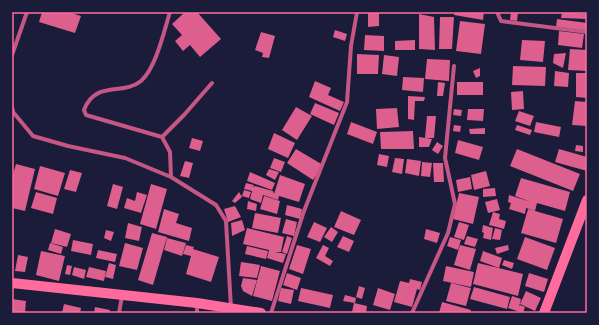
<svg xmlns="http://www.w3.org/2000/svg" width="599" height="325" viewBox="0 0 599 325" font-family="Karla,sans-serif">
  <rect width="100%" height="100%" fill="#1b1b3a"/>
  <!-- building -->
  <path fill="#dd5f8e" d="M42,12H68L81,16L75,33L39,22Z
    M185,12H197L221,39L200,57L190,45L183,51L175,41L182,35L172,24Z
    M455,12H484L483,20L454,15Z
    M511,12H518L517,21L510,20Z
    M562,12L587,14V19L561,18Z
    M368,13H379V26L368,27Z
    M419,14L434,17L435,50L419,49Z
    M440,17H454L452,49H439Z
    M557,19L587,23L586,31L556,27Z
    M460,21L485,24L481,54L456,51Z
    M335,30L347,34L345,41L333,37Z
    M559,31L584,34L582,48L558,45Z
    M261,32L275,36L269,58L262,57L263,53L255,50Z
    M365,35L384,36V51L364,50Z
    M415,40V50H395V41Z
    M522,40L545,41L543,62L520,60Z
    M570,49L587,50V71L568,70Z
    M566,53L563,68L553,63L554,54Z
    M357,54L379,55L378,74H357Z
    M384,55L399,57L397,76L382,74Z
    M427,59L450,60L449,81L425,79Z
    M513,66L546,67L545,86L512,85Z
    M480,68V76L476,78L473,71Z
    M555,71L569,73L568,87L554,86Z
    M576,73H587V98L576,97Z
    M403,77L424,78L423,92L402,90Z
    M315,81L331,88L328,95L344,102L340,111L309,97Z
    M438,82L445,83L443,96H437Z
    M457,82H483V95H457Z
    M523,91L524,109L512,110L511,92Z
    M408,96L425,97L424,101H415L414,120L408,119Z
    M575,101L587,102V126L572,125Z
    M315,103L339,113L334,125L310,114Z
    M296,107L312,116L297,140L282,130Z
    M397,108L399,127L377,129L376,109Z
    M454,109L462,110L461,116L453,115Z
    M468,109H484L483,121L467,120Z
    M519,111L534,116L530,126L515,121Z
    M427,116H436L434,138H425Z
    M351,122L377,132L373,144L347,134Z
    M536,122L561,127L559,137L534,132Z
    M454,125L461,126L460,132L453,131Z
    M517,125L532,130L530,135L515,130Z
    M485,128V134H470L469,129Z
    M413,131L414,149H381L380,132Z
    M274,133L295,143L288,158L268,149Z
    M419,137L432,139L429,147H419Z
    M192,138L203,141L200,151L189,148Z
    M458,140L483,147L479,160L455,153Z
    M437,142L443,146L438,154L432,150Z
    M576,145L583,146V152L575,151Z
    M296,149L323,165L313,180L287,163Z
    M517,149L580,174L573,191L510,166Z
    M559,149L587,157V171L555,162Z
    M379,154L389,156L387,167L377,165Z
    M274,158L285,162L281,172L270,168Z
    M395,158L404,159L402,174L392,172Z
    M407,159L421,161L419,176L405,173Z
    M185,161L193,163L189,178L180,176Z
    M422,162L432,163L430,177L421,176Z
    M433,163H443L444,182H434Z
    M16,164L35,169L25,211L12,208V178Z
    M40,166L65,173L58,196L34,189Z
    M269,169L279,172L275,180L266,175Z
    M70,170L82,173L76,192L64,189Z
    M486,171L490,186L474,190L471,175Z
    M250,172L275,183L272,190L247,181Z
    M280,175L305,184L299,202L279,196L278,200L263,195L261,203L250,199L252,191L244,189L246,183L254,185L253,187L255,186L273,191L274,194Z
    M470,177L472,189L458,192L456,180Z
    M521,178L570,192L565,211L537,203L535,211L526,208L525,214L509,209L511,203L508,202L509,195L531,202L515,196Z
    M113,184L123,187L117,209L107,206Z
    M151,184L167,189L156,229L140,224Z
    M495,188L496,196L483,197V189Z
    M244,190L251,192L249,198L242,196Z
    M36,192L57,198L53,214L31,208Z
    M137,192L147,195L141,213L124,208L127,198L135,201Z
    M239,192L242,197L235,203L232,201Z
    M459,193L479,197L473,224L453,219Z
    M264,196L280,201L277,214L260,209Z
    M497,199L500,210L488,213L485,202Z
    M248,201L257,204L256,211L247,209Z
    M287,205L302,209L300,219L285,215Z
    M235,206L241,217L228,222L224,209Z
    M164,209L179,214L176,223L192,228L189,241L158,232Z
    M528,209L563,219L556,243L521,233Z
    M341,211L361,220L354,235L334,227Z
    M493,212L500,214L499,219L506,221L504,229L489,225Z
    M255,213L281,218L278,233L252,228Z
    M286,219L297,222L294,236L282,233Z
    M242,220L245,230L232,236L231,223Z
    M314,222L327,228L320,242L307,237Z
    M459,222L469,225L464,240L454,237Z
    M128,223L142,227L139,241L125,238Z
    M483,225L493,228L491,240L483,238L484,233L482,232Z
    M331,227L338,232L332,242L324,237Z
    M247,228L284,237L281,252H275L286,254L283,263L267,258L269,250L243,244Z
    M495,228L502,230L500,240L492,239Z
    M55,229L71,234L67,247L51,243Z
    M426,229L440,233L437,243L424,239Z
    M106,230L114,232L111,241L104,238Z
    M152,233L167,237L153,285L138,280Z
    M287,236L292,238L287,254L282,252Z
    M343,236L354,241L349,252L337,247Z
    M467,236L478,239L475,247L464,244Z
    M450,237L461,240L458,250L447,246Z
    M525,237L555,248L547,270L517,259Z
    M167,238L186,243L182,256L164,250Z
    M73,240L93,244L91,255L71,251Z
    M50,243L63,247L61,254L48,250Z
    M125,243L143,248L137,270L119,266Z
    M186,245L194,247L193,249L219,257L211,282L186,274L191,256L183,254Z
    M297,245L311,249L303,274L289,269Z
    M323,245L329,248L325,256L333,261L330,266L316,258Z
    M460,245L476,249L470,270L454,265Z
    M508,245L509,250L497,254L495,248Z
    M247,246L268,251L266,259L245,254Z
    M98,250L117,254L115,262L96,258Z
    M41,251L65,256L59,281L36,275Z
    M483,251L502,258L499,268L480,261Z
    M18,255L28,257L25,272L15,271Z
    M504,260L514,263L512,269L502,265Z
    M241,262L260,265L257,278L239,276Z
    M109,263L116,265L113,279L105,277Z
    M478,263L523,274L518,296L473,284Z
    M67,265L72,266L70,275L65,274Z
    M261,266L280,271L272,301L253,296Z
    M446,266L474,272L471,287L443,281Z
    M74,267L86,270L84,279L72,275Z
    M89,267L106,271L104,281L86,277Z
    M287,273L301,278L297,290L283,285Z
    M529,273L548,279L544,292L525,286Z
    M243,278L257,280L252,296L243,291L241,286Z
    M410,279L422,282L420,290L417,289L412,307L394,302L400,281L409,283Z
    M451,283L471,288L466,306L446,301Z
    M359,286L365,288L362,299L356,297Z
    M474,287L510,297L507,309L470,299Z
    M281,288L294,290L291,304L278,301Z
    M301,288L333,295L330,308L298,301Z
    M378,288L395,294L390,310L373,305Z
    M526,291L541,298L535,311L520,304Z
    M345,295L356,298L355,303L343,301Z
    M512,296L521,299L519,307L520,305L525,307L523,313L508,308Z
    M12,299L26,301L25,313H12Z
    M442,302L471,310L470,313H439Z
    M354,303L367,306L366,313L352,312Z
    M64,304L81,308L80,313H62Z
    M95,307L110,310L109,313H94Z"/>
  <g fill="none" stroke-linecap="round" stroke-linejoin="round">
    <!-- minor -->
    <path stroke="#c65784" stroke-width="4" d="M497,12L501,21L587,32
      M12,55L27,12
      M12,107L13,112L33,136L68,146L125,158L171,177L216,205L226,221L231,308
      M162,137L86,115L84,110C95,80 123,96 141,81C156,68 164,31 170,12
      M171,177L170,152L162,137L184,115L212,83
      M119,313L122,296
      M197,313V303
      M271,313L304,211L347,102L351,46L357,12
      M412,313L448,233L455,204L445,158L454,66"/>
    <!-- primary -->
    <path stroke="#ff6b9d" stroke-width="10" d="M12,283L197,303L261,313
      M544,313L587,200"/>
  </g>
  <!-- border -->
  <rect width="599" height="325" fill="none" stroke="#1b1b3a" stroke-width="26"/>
  <rect x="13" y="13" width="573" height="299" fill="none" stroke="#ff6b9d" stroke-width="1.5"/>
</svg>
